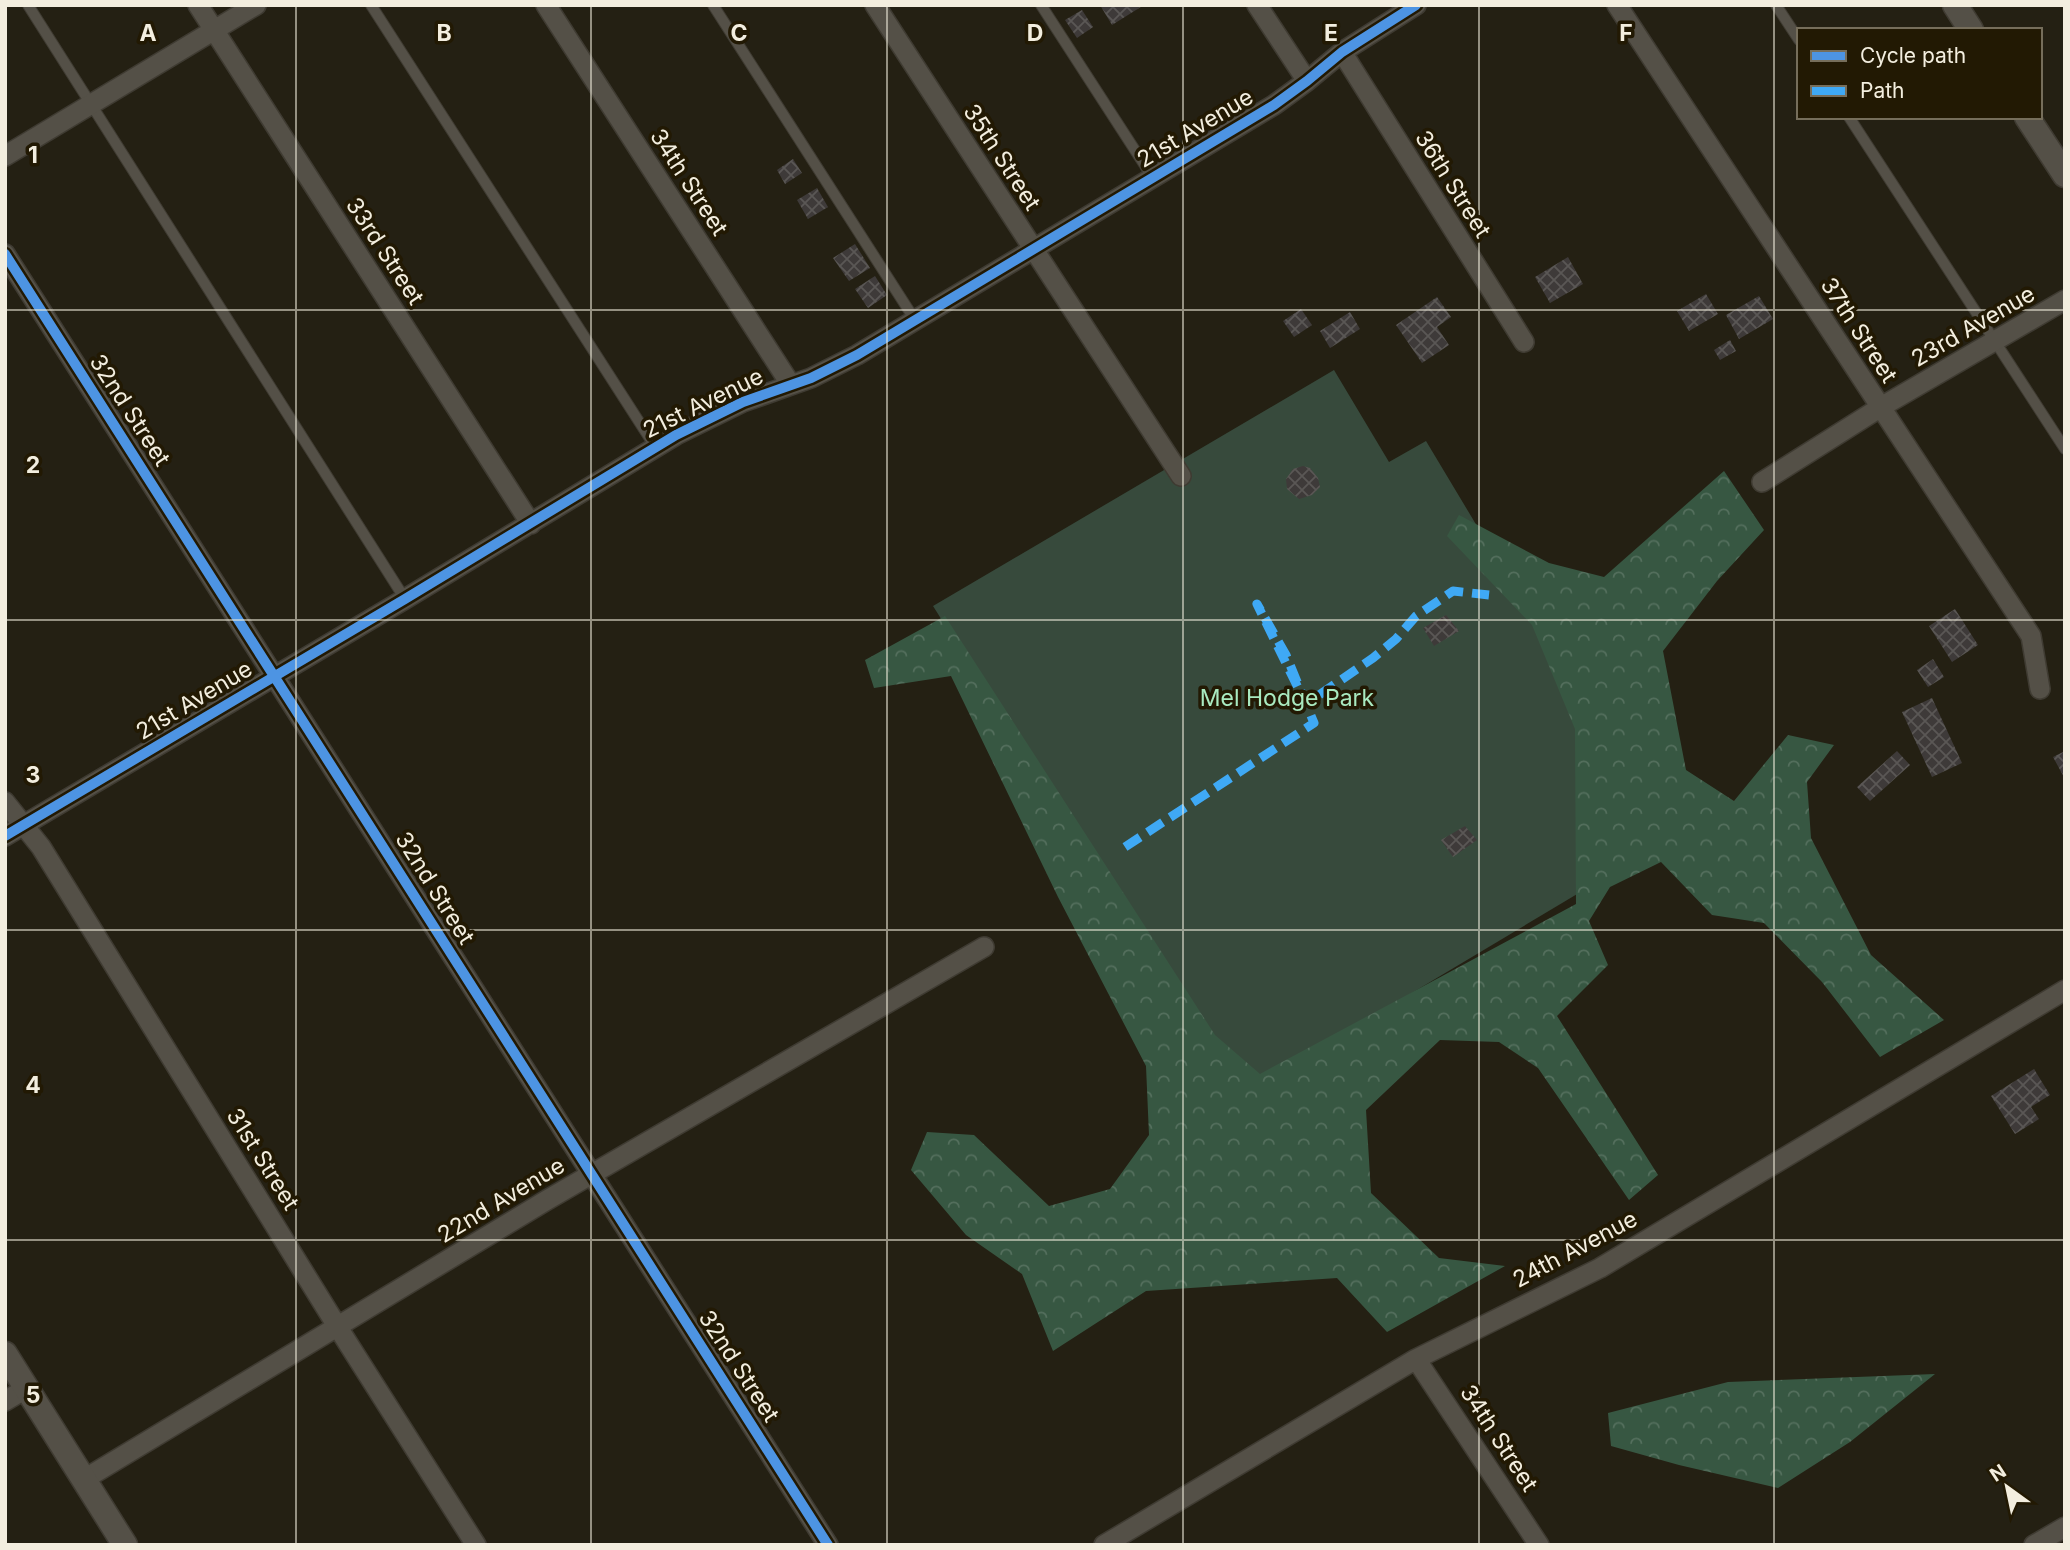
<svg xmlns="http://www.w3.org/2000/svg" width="2070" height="1550" viewBox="0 0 2070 1550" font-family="Inter,sans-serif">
  <defs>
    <pattern id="forest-crowns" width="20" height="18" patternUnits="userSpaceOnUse" patternTransform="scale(1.75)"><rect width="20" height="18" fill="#375742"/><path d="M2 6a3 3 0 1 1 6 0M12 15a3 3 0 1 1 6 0" fill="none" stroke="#546f5d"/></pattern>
    <pattern id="building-cross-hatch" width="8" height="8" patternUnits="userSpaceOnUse" patternTransform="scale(1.75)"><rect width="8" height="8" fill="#3e3a39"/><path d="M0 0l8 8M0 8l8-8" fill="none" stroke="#5a5755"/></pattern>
  </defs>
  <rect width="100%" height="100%" fill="#242013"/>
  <!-- green -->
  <path fill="#374a3c" d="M1334,370L1389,462L1426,441L1666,841L1241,1095L933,606Z"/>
  <!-- forest -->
  <path fill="url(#forest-crowns)" d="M1724,471L1764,530L1717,581L1663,651L1686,770L1734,801L1788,735L1834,745L1807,782L1811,838L1871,955L1944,1020L1880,1057L1822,982L1764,923L1712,915L1661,862L1610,887L1589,921L1608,965L1557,1016L1658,1175L1629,1200L1538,1068L1499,1042L1440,1040L1366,1110L1371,1193L1439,1258L1505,1266L1387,1332L1337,1278L1146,1291L1053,1351L1022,1274L966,1235L911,1170L927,1132L974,1135L1049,1206L1110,1189L1149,1135L1146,1066L1058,897L951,676L874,688L865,660L945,616L1215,1035L1260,1074L1576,904L1575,729L1532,625L1447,536L1459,515L1549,563L1604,577Z
    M1935,1374L1850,1442L1778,1488L1679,1465L1611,1446L1608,1413L1728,1382Z"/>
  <!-- building -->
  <path fill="url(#building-cross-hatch)" d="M1100,5H1144L1112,25Z
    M1082,10L1093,27L1077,38L1065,20Z
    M793,159L802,173L785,184L777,170Z
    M817,188L828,207L808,219L797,200Z
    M855,244L870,268L849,281L833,258Z
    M1568,257L1583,284L1550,303L1535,277Z
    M875,276L887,295L868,308L855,289Z
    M1706,294L1718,314L1689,331L1677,311Z
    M1759,296L1773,319L1739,339L1726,315Z
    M1437,297L1451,317L1437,327L1449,345L1422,363L1396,325Z
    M1301,309L1312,325L1294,337L1283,321Z
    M1350,312L1360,329L1330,348L1320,331Z
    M1730,340L1736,351L1720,360L1714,350Z
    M1303,466L1310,468L1318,478L1320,487L1312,495L1299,499L1287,489L1286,479L1293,469Z
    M1955,609L1978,645L1952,662L1929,626Z
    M1446,615L1459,631L1434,646L1423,628Z
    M1933,659L1944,677L1928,687L1917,670Z
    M1932,698L1962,763L1932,777L1902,712Z
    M1897,751L1910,765L1870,801L1857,787Z
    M2065,751V779L2053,757Z
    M1465,826L1477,840L1453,857L1441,840Z
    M2034,1069L2050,1095L2031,1107L2039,1119L2015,1134L1991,1096Z"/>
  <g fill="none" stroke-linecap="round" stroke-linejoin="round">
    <!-- service casing -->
    <g stroke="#3f3b32" stroke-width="12">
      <path id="service" d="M28,5L405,599
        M371,5L656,448
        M713,5L915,320
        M1041,5L1153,178
        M1776,5L1799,40
        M1849,117L2065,449"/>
    </g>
    <!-- minor casing -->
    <g stroke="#3f3b32" stroke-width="22">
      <path id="minor" d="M198,5L531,524
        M546,5L791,385
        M875,5L1181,476
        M1257,5L1307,81
        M1617,5L2031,636L2040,689
        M1342,52L1524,342
        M5,156L256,5
        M5,254L828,1545
        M1762,482L1881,407L2065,300
        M5,802L41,847L337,1326L476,1545
        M5,836L405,599L676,435L743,402L811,378L857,355L1274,105L1307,81L1342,52L1416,5
        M1416,1359L1539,1545
        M5,1401L27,1388
        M83,1480L547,1200L984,947
        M1104,1545L1416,1359L1600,1268L2065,990
        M2034,1545L2065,1527"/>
    </g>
    <!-- tertiary casing -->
    <g stroke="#3f3b32" stroke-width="27">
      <path id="tertiary" d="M1955,5L1971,30
        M2027,117L2065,175
        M5,1354L125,1545"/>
    </g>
    <!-- service -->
    <use href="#service" stroke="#545047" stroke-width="10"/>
    <!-- minor -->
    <use href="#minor" stroke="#545047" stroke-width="19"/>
    <!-- tertiary -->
    <use href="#tertiary" stroke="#545047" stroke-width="24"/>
    <!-- quiet -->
    <path stroke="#3fa9f5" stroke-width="9" stroke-dasharray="18 9" stroke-linecap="butt" d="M1125,847L1314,723L1286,655L1257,604L1306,704L1373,658L1396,639L1416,616L1453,591L1489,595"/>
    <!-- cycleway casing -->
    <g stroke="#221903" stroke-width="15">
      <path id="cycleway" d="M5,254L828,1545
        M5,836L405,599L676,435L743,402L811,378L857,355L1274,105L1307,81L1342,52L1416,5"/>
    </g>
    <!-- cycleway -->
    <use href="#cycleway" stroke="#4d94e3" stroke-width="10"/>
  </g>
  <!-- grid -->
  <path fill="none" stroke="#f3eedf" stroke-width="2" stroke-opacity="0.55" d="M296,5V1545M591,5V1545M887,5V1545M1183,5V1545M1479,5V1545M1774,5V1545M5,310H2065M5,620H2065M5,930H2065M5,1240H2065"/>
  <g text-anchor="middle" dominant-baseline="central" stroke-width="7" stroke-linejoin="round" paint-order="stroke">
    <!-- street labels -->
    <g font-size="23" fill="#f3eedf" stroke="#221903">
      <text transform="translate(1195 128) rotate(-31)">21st Avenue</text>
      <text transform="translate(1002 157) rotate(57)">35th Street</text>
      <text transform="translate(689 182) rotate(57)">34th Street</text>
      <text transform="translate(1453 184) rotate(58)">36th Street</text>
      <text transform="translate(385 251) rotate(57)">33rd Street</text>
      <text transform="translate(1973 326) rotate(-30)">23rd Avenue</text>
      <text transform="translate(1859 330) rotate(57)">37th Street</text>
      <text transform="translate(703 403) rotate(-26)">21st Avenue</text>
      <text transform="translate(130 410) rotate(57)">32nd Street</text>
      <text transform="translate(194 700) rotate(-31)">21st Avenue</text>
      <text transform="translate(435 888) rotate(58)">32nd Street</text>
      <text transform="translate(263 1159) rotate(58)">31st Street</text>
      <text transform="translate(501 1200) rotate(-31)">22nd Avenue</text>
      <text transform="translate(1575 1249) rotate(-28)">24th Avenue</text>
      <text transform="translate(739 1366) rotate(57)">32nd Street</text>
      <text transform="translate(1499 1438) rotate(57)">34th Street</text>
    </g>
    <!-- park labels -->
    <g font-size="23" fill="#a9eac0" stroke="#221903">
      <text x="1287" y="698">Mel Hodge Park</text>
    </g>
  </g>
  <g font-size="23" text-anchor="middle" font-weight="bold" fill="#f3eedf" stroke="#221903" stroke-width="7" stroke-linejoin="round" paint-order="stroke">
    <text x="148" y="41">A</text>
    <text x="444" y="41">B</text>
    <text x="739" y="41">C</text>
    <text x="1035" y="41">D</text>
    <text x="1331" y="41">E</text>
    <text x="1626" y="41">F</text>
    <text x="33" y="163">1</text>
    <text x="33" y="473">2</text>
    <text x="33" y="783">3</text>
    <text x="33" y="1093">4</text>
    <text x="33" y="1403">5</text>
  </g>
  <!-- border -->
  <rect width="2070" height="1550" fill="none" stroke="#f3eedf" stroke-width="14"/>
  <!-- legend -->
  <rect x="1797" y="28" width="245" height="91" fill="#221903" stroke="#766e5b" stroke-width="2"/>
  <rect x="1811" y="51" width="35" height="10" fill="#4d94e3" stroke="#766e5b" stroke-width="2"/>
  <text x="1860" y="63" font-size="21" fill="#f3eedf">Cycle path</text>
  <rect x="1811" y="86" width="35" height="10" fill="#3fa9f5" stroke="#766e5b" stroke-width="2"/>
  <text x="1860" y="98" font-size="21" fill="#f3eedf">Path</text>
  <!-- north arrow -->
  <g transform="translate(2007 1487) rotate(327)" stroke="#221903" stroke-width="5" paint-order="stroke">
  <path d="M0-5L12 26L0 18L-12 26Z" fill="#f3eedf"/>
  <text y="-10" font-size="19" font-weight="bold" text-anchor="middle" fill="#f3eedf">N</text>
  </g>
</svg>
